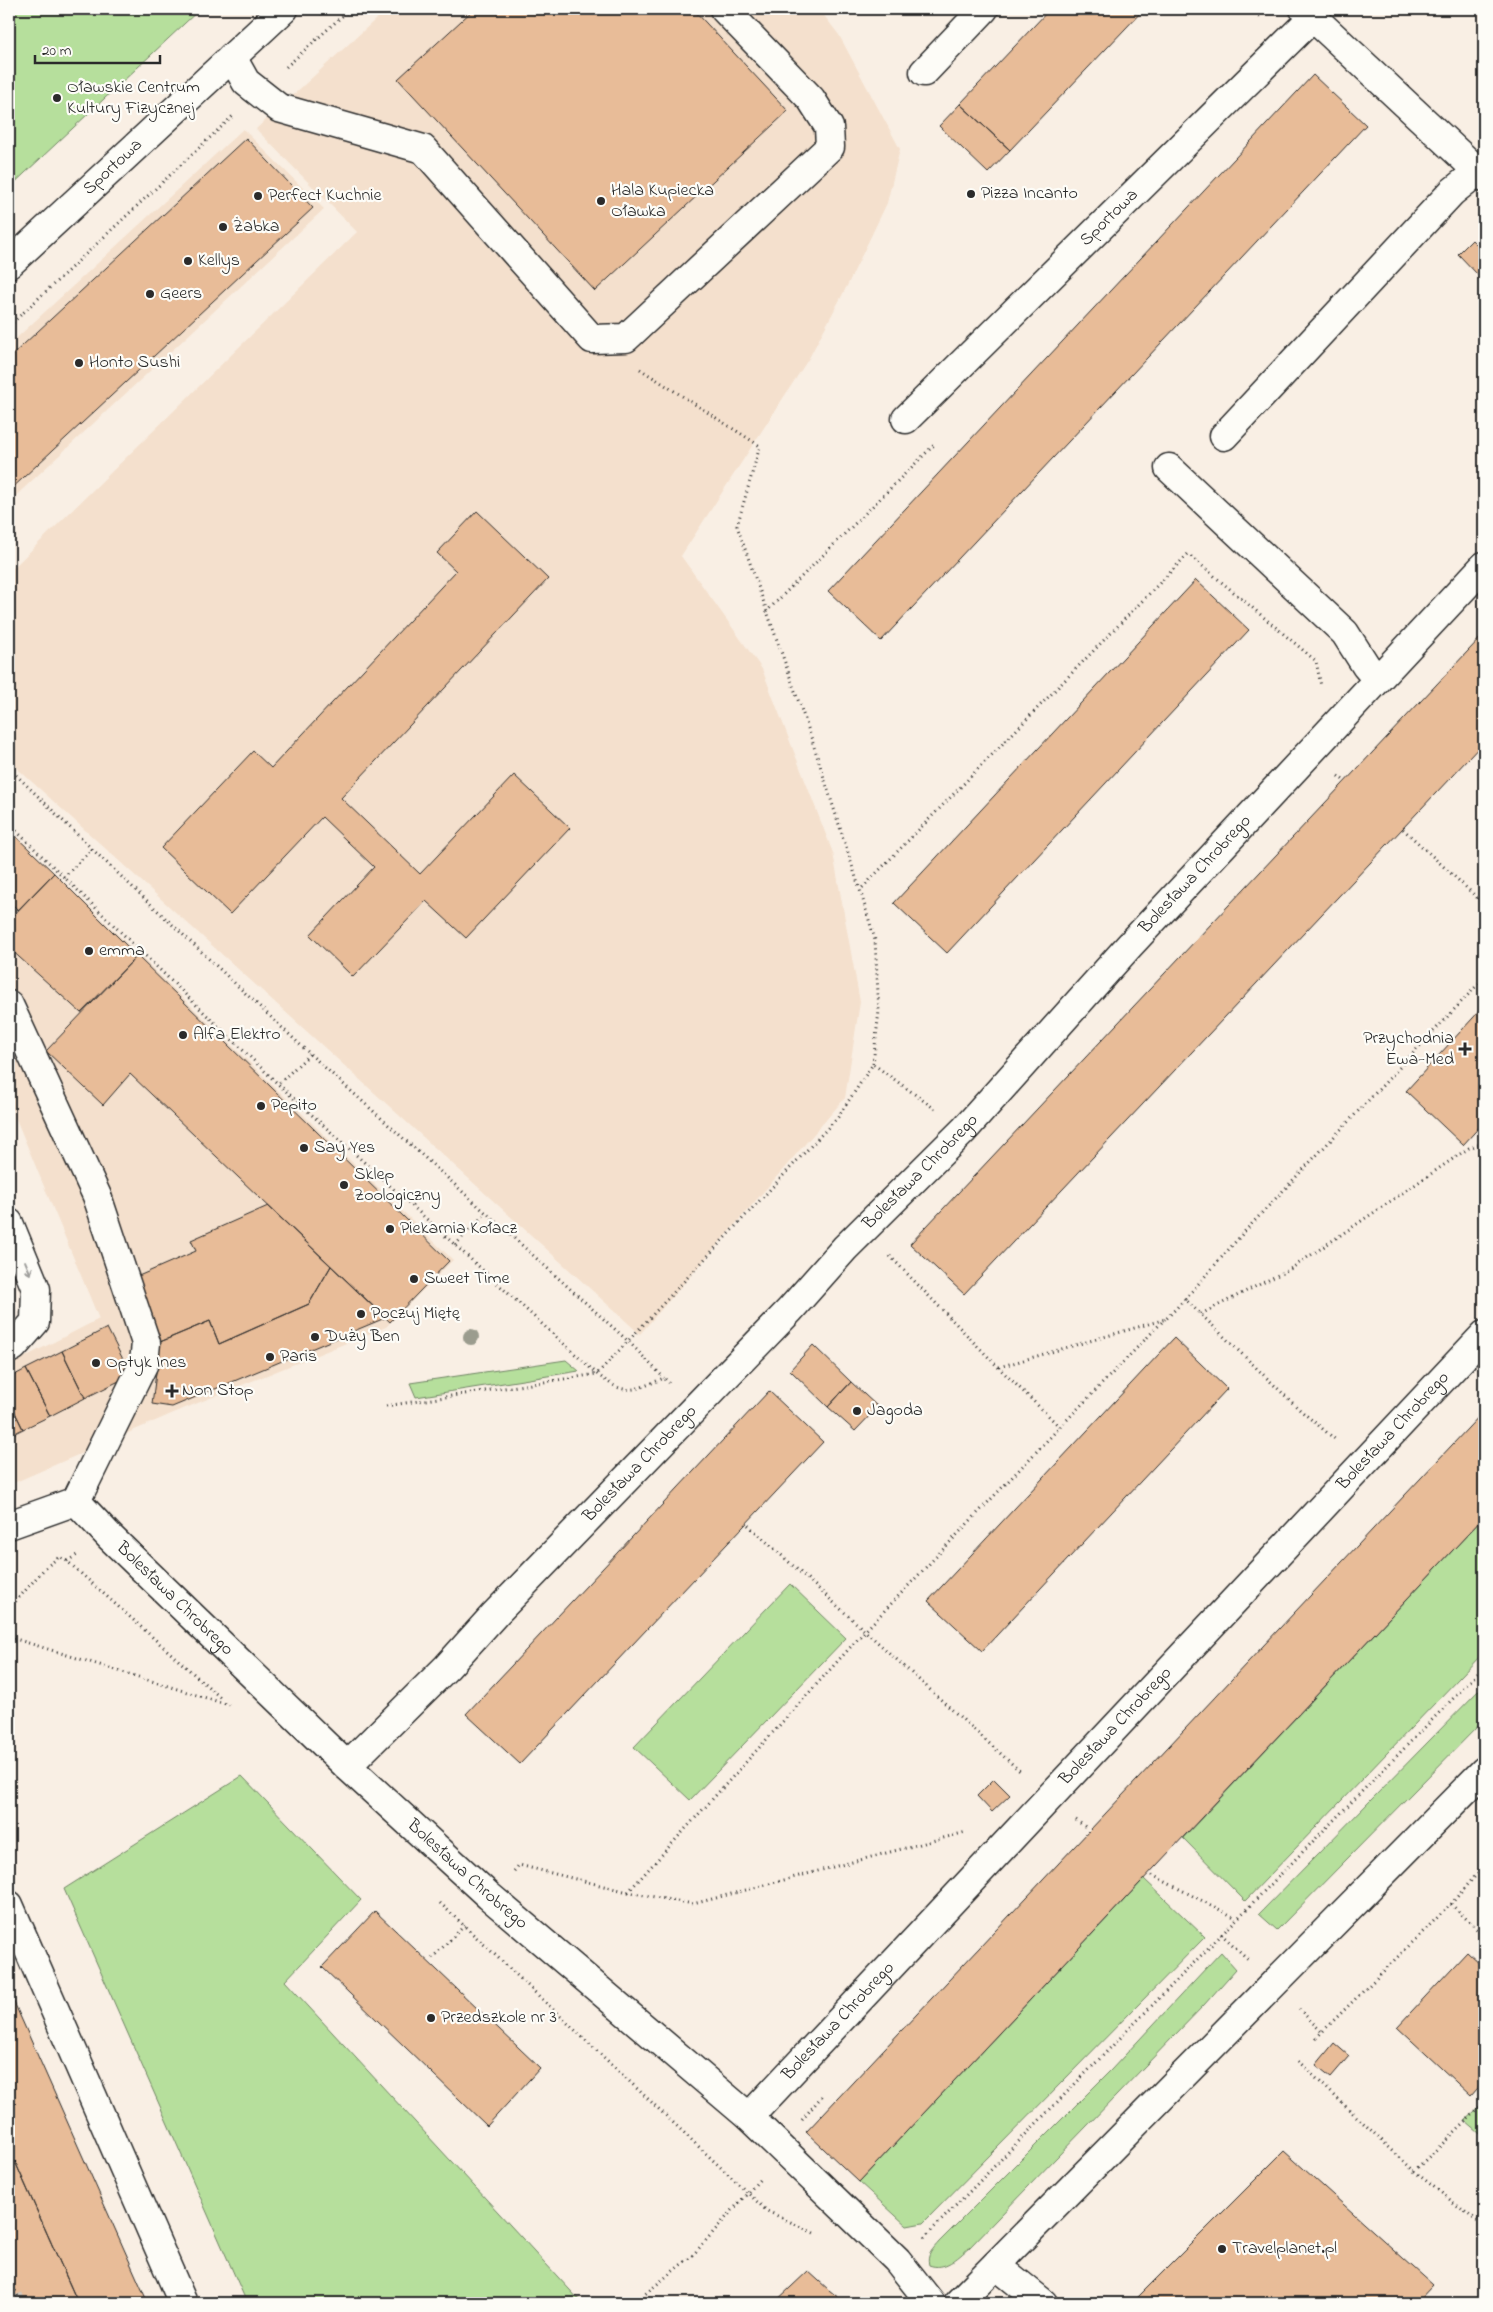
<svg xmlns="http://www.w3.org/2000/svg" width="1493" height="2312" viewBox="0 0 1493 2312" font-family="'Indie Flower',sans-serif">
  <rect width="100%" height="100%" fill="#f9efe4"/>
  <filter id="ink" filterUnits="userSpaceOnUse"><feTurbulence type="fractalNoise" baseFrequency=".02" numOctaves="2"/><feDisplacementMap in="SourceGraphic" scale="10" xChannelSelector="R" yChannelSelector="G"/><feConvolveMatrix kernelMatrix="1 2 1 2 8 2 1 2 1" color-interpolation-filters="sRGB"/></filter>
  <g filter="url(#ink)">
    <!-- built -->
    <path fill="#f4e0cd" d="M387,9H819L839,35L900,149L887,203L847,286L809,358L681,556L762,669L833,853L860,1002L845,1098L640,1334L9,761V572L357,232L256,129Z
      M243,129L324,209L9,502V345Z
      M9,829L453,1260L386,1327L178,1411L9,1485V1365L99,1319L9,1102Z"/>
    <!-- green -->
    <path fill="#b6df9c" stroke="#708564" d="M9,9H200L9,188Z
      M566,1360L579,1371L416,1397L410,1383Z
      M1484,1517V1652L1245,1901L1183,1838Z
      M790,1584L846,1638L690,1800L634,1747Z
      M1484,1685V1720L1277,1930L1259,1914Z
      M242,1776L361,1900L285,1981L581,2302L579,2303H247L64,1889Z
      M1144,1879L1205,1937L923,2223L907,2226L859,2182Z
      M1221,1952L1236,1969L1204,2005L969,2248C957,2258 945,2271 929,2265C926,2255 933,2249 939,2242L1111,2070Z
      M1484,2104V2137L1465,2121Z"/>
    <!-- building -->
    <path fill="#e8bc98" stroke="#2b2b2b" d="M474,9H693L788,111L595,291L398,79Z
      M1050,9H1144L1010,150L960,104Z
      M1313,75L1366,125L881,641L828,591Z
      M960,104L1010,150L988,173L939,126Z
      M246,138L313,208L9,491V358Z
      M1472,240L1484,252V268L1478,275L1458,254Z
      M477,511L548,579L341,798L420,874L514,775L570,828L466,938L426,901L353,977L310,935L374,867L322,817L230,914L161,848L253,751L271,768L456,571L437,553Z
      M1196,580L1249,630L947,953L894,903Z
      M1484,634V742L964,1294L910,1244Z
      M9,830L54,873L18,910L9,901Z
      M54,873L137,956L81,1013L9,948V920Z
      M137,956L449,1261L390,1322L130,1074L103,1105L46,1051Z
      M1484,1006V1122L1463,1145L1406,1091Z
      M268,1206L331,1266L309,1304L219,1344L210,1321L160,1342L134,1278L196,1251L191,1240Z
      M331,1266L385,1318L172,1407L152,1404L160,1342L210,1321L219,1344L309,1304Z
      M107,1328L131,1375L85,1398L62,1351Z
      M1174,1338L1227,1389L982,1651L928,1601Z
      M813,1345L851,1382L828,1407L790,1370Z
      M62,1351L85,1398L50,1416L26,1369Z
      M26,1369L50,1416L23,1429L9,1400V1378Z
      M851,1382L878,1407L855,1431L828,1407Z
      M769,1391L823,1442L520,1764L466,1714Z
      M9,1400L23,1429L9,1436Z
      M1484,1411V1517L859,2182L806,2132Z
      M994,1779L1010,1795L992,1812L977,1796Z
      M375,1911L540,2068L487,2126L322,1967Z
      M1467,1952L1484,1968V2081L1471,2096L1397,2027Z
      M9,1991L148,2303H78L9,2148Z
      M1334,2043L1349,2056L1331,2077L1316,2065Z
      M9,2148L78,2303H9Z
      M1284,2151L1433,2285L1416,2303H1132Z
      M808,2271L829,2290L845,2303H774Z"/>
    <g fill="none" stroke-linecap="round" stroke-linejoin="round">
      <!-- minor-tunnel -->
      <path stroke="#d0c8bf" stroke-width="28" stroke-dasharray="28 14" stroke-linecap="butt" d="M9,2297L11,2303"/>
      <!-- minor casing -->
      <g stroke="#2b2b2b" stroke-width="31">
        <g id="minor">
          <path d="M1304,9L1484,177"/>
          <path d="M232,57L246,82L279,108L423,149L592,339L626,338L830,147L829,127L811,99L724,9"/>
          <path d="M924,72L984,9"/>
          <path id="s1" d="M9,264L284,9"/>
          <path id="s2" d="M906,419L1313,17"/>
          <path d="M1224,436L1452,192L1478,171"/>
          <path d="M1169,468L1345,633L1366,666L1377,679"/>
          <path d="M9,1005L97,1196L146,1343L144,1363L76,1501"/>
          <path d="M9,1223L36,1289L35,1322L13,1347L9,1349"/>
          <path id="s3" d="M76,1501L110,1537L347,1766L489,1896L749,2117L897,2260L931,2303"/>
          <path d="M9,1525L76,1501"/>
          <path id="s4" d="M347,1766L447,1667L495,1614L790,1310L845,1248L964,1130L1129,946L1484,566"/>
          <path d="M9,1905L183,2303"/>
          <path id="s5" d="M749,2117L1484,1335"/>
          <path d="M996,2265L1043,2303"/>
        </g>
      </g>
      <!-- major casing -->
      <g stroke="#2b2b2b" stroke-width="31">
        <path id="major" d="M958,2303L1484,1771"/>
      </g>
      <!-- path -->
      <path stroke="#2b2b2b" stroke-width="3" stroke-dasharray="1 4" stroke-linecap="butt" d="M1252,9L1260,18
        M320,14L325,9
        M286,67L350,9
        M1478,218L1484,225
        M9,326L233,116
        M640,369L760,446L737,526L810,734L860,890
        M766,612L934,445
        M9,768L92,849L64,877
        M1338,776L1346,782
        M9,824L278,1084L597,1374C626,1397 632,1391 664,1378L669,1383
        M1403,829L1484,904
        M92,849L310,1054L278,1084
        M310,1054L628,1341L838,1117L873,1064L935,1109
        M873,1064L879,1011L875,940L860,890L1188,554L1316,661L1321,686
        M455,1245L486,1213
        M1185,1299L1245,1231L1484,978
        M1201,1314L1292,1268L1469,1148L1484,1143
        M999,1367L1166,1319L1185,1299L1300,1410L1336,1440
        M386,1406L597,1374L628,1341L664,1378
        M1060,1427L1165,1319
        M748,1525L1022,1773
        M67,1561L77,1555
        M9,1609L45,1568L59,1557L67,1561L222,1699
        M9,1637L229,1705
        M1076,1820L1087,1828
        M514,1871L519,1865L628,1892L693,1904L966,1832
        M1152,1875L1236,1918
        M628,1892L866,1630L1060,1427L998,1367L888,1254
        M440,1903L767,2211L816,2234
        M1451,1904L1484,1936
        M1221,1934L1248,1959
        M432,1958L467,1923
        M1299,2009L1322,2032
        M1316,2038L1451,1904L1484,1866
        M1298,2061L1414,2171L1484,2227
        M802,2120L822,2096
        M1414,2171L1484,2104
        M924,2238L1484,1667
        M9,2277L21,2303
        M634,2303L694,2254L761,2178"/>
      <!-- minor -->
      <use href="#minor" stroke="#fdfcf7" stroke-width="28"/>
      <!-- major -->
      <use href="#major" stroke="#fdfcf7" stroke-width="28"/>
    </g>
    <!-- trees -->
    <circle fill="#9b9c8e" cx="471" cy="1337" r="8"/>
    <!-- one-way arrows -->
    <defs><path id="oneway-shaft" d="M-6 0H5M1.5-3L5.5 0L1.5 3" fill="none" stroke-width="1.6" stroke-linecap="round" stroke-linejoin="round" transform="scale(1.25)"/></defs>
    <use stroke="#9e9e9b" href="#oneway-shaft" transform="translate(28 1268) rotate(67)"/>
  </g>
  <!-- markers -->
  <g fill="#2b2b2b" stroke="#fdfcf7" stroke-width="2">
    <circle cx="57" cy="98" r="5"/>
    <circle cx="971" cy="194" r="5"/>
    <circle cx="258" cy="196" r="5"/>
    <circle cx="601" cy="201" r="5"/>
    <circle cx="223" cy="227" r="5"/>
    <circle cx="188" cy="261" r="5"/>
    <circle cx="150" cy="294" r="5"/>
    <circle cx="79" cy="363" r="5"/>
    <circle cx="89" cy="951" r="5"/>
    <circle cx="183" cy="1035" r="5"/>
    <path d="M1462.5 1041.5h5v5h5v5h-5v5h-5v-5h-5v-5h5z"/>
    <circle cx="261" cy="1106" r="5"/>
    <circle cx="304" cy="1148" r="5"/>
    <circle cx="344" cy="1185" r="5"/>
    <circle cx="390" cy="1229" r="5"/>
    <circle cx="414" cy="1279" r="5"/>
    <circle cx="361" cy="1314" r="5"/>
    <circle cx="315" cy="1337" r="5"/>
    <circle cx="270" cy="1357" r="5"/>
    <circle cx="96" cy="1363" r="5"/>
    <path d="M169.5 1383.5h5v5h5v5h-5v5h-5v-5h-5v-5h5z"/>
    <circle cx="857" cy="1411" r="5"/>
    <circle cx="431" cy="2018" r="5"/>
    <circle cx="1222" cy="2249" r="5"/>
  </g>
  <g text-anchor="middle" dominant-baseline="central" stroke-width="4.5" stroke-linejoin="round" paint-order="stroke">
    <!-- poi labels -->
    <g font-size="18" fill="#2b2b2b" stroke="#fdfcf7" text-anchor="start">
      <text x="67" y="88">Oławskie Centrum<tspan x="67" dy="21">Kultury Fizycznej</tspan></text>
      <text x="611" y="191">Hala Kupiecka<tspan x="611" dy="21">Oławka</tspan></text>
      <text x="981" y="194">Pizza Incanto</text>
      <text x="268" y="196">Perfect Kuchnie</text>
      <text x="233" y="227">Żabka</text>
      <text x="198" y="261">Kellys</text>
      <text x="160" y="294">Geers</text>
      <text x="89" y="363">Honto Sushi</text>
      <text x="99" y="951">emma</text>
      <text x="193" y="1035">Alfa Elektro</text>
      <text x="1454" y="1039" text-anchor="end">Przychodnia<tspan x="1454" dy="21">Ewa-Med</tspan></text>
      <text x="271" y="1106">Pepito</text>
      <text x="314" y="1148">Say Yes</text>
      <text x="354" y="1175">Sklep<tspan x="354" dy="21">Zoologiczny</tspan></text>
      <text x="400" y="1229">Piekarnia Kołacz</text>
      <text x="424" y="1279">Sweet Time</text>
      <text x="371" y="1314">Poczuj Miętę</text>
      <text x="325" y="1337">Duży Ben</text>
      <text x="280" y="1357">Paris</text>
      <text x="106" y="1363">Optyk Ines</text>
      <text x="182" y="1391">Non Stop</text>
      <text x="867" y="1411">Jagoda</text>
      <text x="441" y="2018">Przedszkole nr 3</text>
      <text x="1232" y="2249">Travelplanet.pl</text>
    </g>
    <!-- street labels -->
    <g font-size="18" fill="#2b2b2b" stroke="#fdfcf7">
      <text stroke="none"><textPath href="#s1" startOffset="142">Sportowa</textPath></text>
      <text stroke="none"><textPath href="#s2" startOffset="286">Sportowa</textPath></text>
      <text stroke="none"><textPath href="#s4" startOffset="1231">Bolesława Chrobrego</textPath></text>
      <text stroke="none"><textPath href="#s4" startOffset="826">Bolesława Chrobrego</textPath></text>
      <text stroke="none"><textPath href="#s5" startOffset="941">Bolesława Chrobrego</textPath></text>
      <text stroke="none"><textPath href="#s4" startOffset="421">Bolesława Chrobrego</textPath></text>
      <text stroke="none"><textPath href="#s3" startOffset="139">Bolesława Chrobrego</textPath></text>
      <text stroke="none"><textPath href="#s5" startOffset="536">Bolesława Chrobrego</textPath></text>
      <text stroke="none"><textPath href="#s3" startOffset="541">Bolesława Chrobrego</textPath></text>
      <text stroke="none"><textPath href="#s5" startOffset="131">Bolesława Chrobrego</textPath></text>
    </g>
  </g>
  <!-- margin -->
  <rect width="1493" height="2312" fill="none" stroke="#fdfcf7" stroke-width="30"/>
  <rect x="15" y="15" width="1463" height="2282" fill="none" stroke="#2b2b2b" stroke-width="2" filter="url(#ink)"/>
  <!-- scale -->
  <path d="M35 55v8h125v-8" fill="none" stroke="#2b2b2b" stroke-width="2.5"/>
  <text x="42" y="55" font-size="15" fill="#2b2b2b" stroke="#fdfcf7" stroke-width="4" paint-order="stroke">20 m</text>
</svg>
